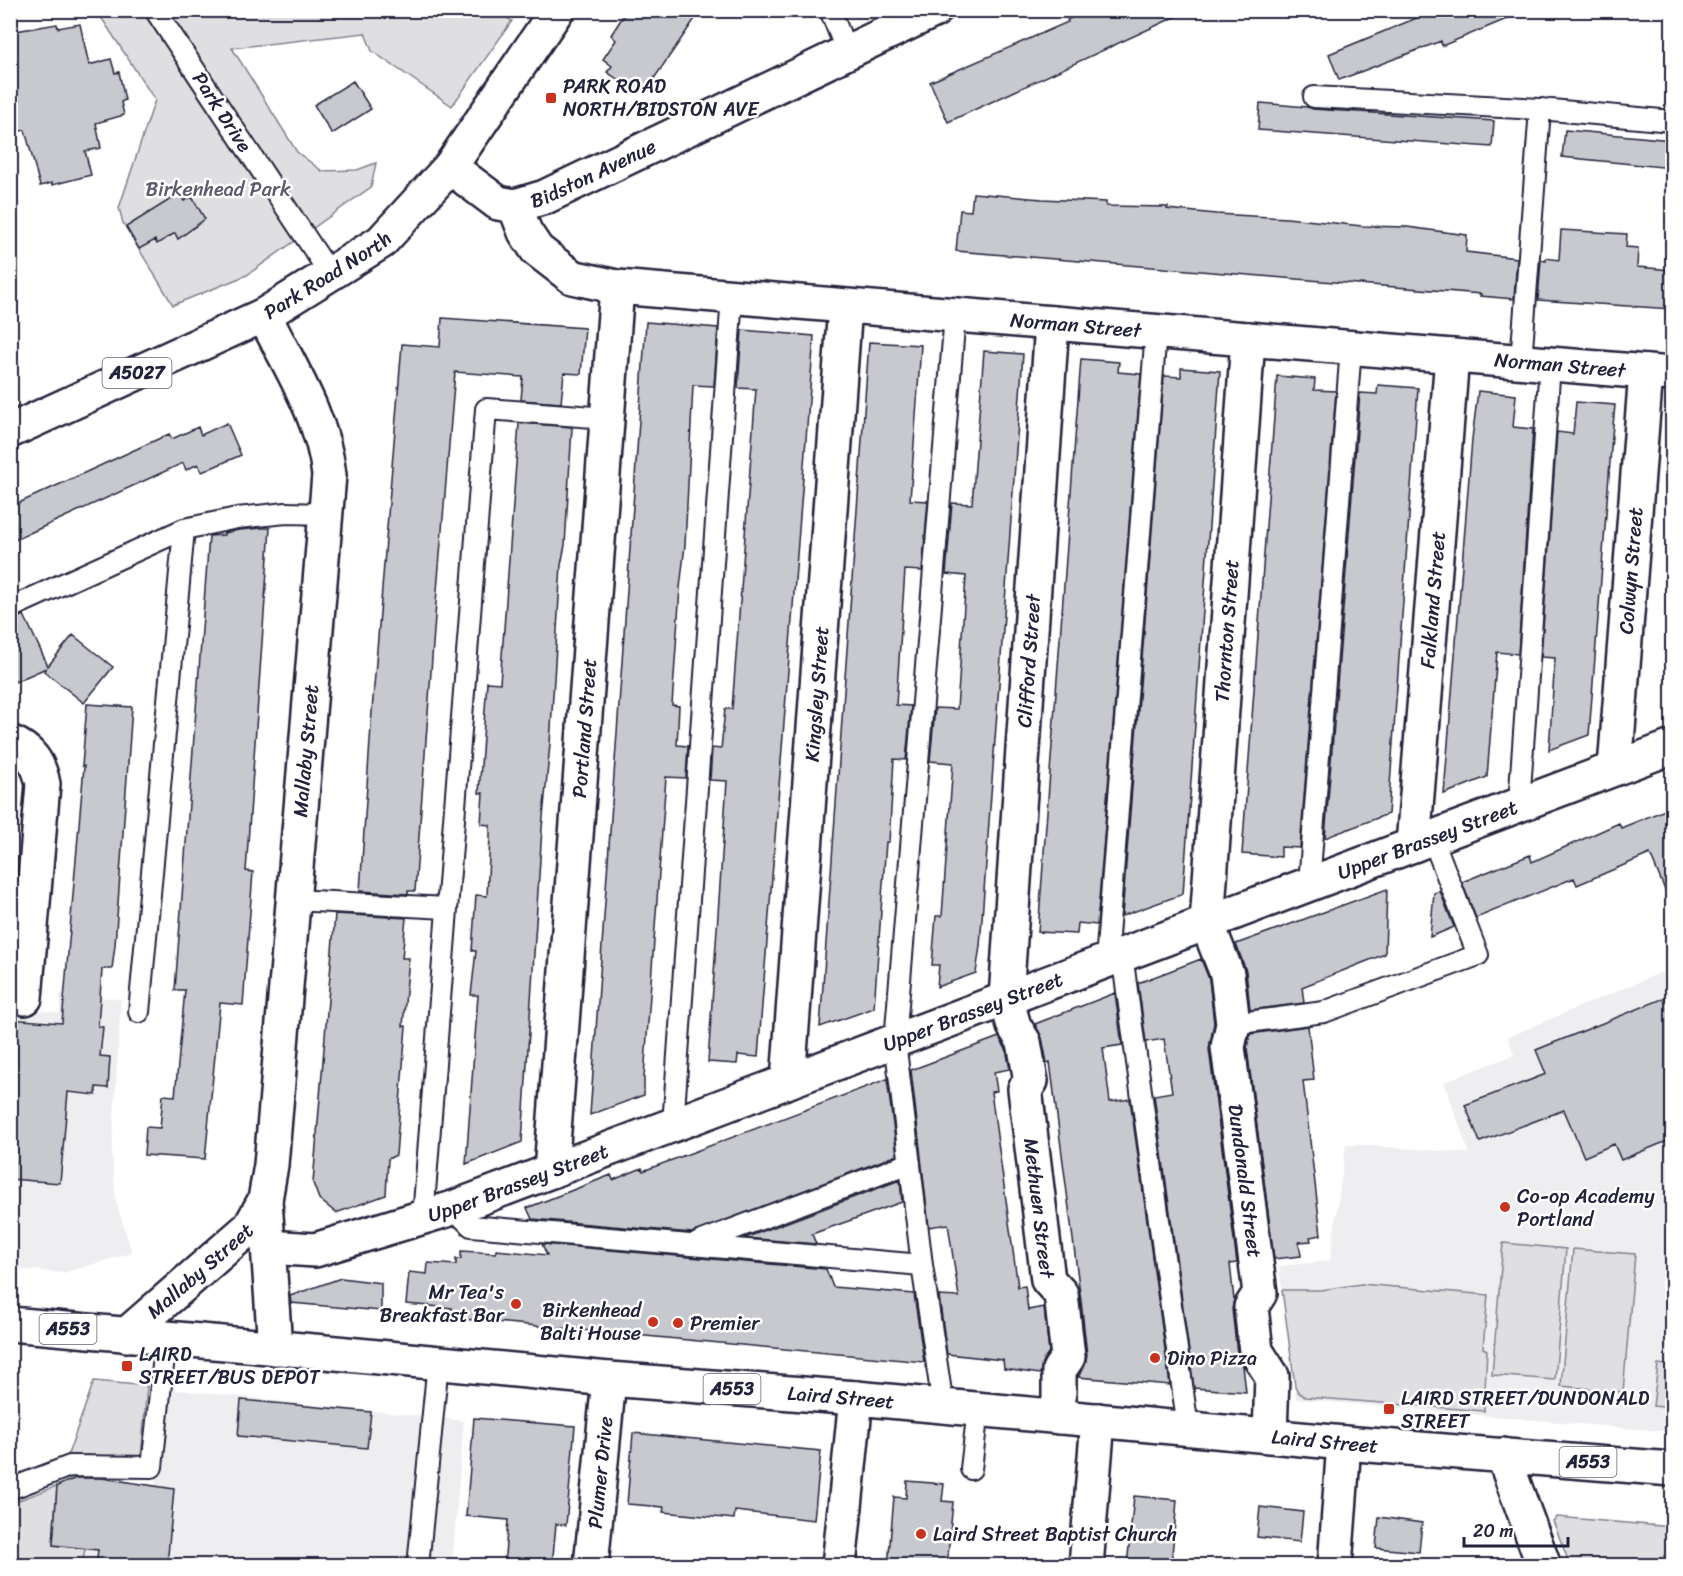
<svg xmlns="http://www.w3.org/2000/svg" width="1683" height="1576" viewBox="0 0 1683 1576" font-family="Sriracha,sans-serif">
  <rect width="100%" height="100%" fill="#fff"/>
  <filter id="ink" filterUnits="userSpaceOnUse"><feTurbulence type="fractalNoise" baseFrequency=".0167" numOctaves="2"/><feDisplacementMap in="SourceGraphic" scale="12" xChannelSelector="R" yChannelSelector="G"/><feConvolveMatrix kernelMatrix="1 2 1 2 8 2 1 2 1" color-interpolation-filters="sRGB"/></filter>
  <g filter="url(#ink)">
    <!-- built -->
    <path fill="#eeeef1" d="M1672,968V1432L1296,1399L1279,1266L1330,1261L1346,1144L1469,1153L1444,1082L1514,1055L1508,1037Z
      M60,994L121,999L112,1155L116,1202L132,1253L63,1273L11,1268L10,1008L60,1013Z
      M169,1389L464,1421L452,1565H82L85,1549L53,1545L57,1486L82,1476L155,1486Z"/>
    <!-- green -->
    <path fill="#dfdfe2" stroke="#80808e" stroke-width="1.5" d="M495,10L512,21L452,106L372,51L365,33L232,48L297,152L322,171L357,170L376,163L371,187L247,275L173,305L123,223L119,208L155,100L97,11Z
      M1503,1243L1566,1249L1555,1380L1492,1375Z
      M1573,1249L1635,1254L1623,1392L1561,1386Z
      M1361,1284L1488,1295L1483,1348L1487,1350L1484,1411L1305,1397L1298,1392L1295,1386L1282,1290H1321Z
      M1658,1364L1672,1366V1408L1653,1406Z
      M94,1381L147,1386L141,1458L84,1455L66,1460Z
      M57,1486L53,1545L85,1549L82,1565H11V1503Z
      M1557,1517L1672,1527V1565H1570L1553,1521Z"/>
    <!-- building -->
    <path fill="#c8c8cf" stroke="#22223b" stroke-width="1.5" d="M627,10H701L651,83L635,91L607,72L612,66L603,59L616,40L611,35Z
      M1087,10H1190L948,122L930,82L1068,22L1067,20Z
      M1436,10L1526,11L1442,46L1441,41L1339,80L1329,54Z
      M57,24L58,28L80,24L89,65L111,59L115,73L119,72L125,100L121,102L124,115L96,123L101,148L85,151L91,175L52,185V183L40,186L25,130L10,133V32Z
      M353,81L371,109L332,134L314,105Z
      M1260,103L1307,107L1313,109L1494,121L1492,147L1258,130Z
      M1565,130L1672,140V168L1562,157Z
      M973,193L1042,199L1106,202V206L1168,207L1167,209L1216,214L1287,218L1362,226L1407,227L1467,235L1466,252L1517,258L1514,299L1480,296L1481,294L956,251L960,210L971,211Z
      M179,194L184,201L192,197L205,219L178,239L175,233L157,244L155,240L139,249L126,227Z
      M1561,230L1627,234L1626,247L1638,248L1637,267L1672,270V309L1538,300L1541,260L1546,261V258L1559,260Z
      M442,318L585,328L581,374L564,373L561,403L521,400L523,377L455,372L436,603L415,891H408V894L360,891L372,711L402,344L440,347Z
      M646,322L718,328L714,386L693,385L685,545L680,588L672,705L679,706L677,745L688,746L686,778L666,777L644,1077V1095L590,1115Z
      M742,330L814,336L758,1057L738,1055L737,1064L708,1062L727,781L710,780L712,748L721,749L725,709H732L756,389L738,388Z
      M869,342L921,345L910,500L928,501L922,571L905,570L896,705L911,706L906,760L894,759L889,842H886L874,1008L820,1027Z
      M984,351L1023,354L980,946L976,973L937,987L939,965H932L936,916H942L953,763L930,761L935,708L957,709L966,576L946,574L952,503L972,504Z
      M1081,359L1119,362L1118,372L1141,374L1097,925L1078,923L1077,934L1038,932Z
      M1181,368L1220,371L1183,894L1122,916L1164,376L1181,377Z
      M1277,376L1315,379L1314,390L1336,391L1300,848L1281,847V857L1242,854Z
      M1378,385L1418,388L1388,814L1325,838L1360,393L1377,394Z
      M1478,391L1516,395L1513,427L1533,429L1518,654L1497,652L1487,777L1444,794L1472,439Z
      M1576,402L1615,405L1612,436L1589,735L1549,750L1555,658L1541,657L1557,432L1573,434Z
      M227,423L241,455L202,472L198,464L186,470L183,463L10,542V507L169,434L172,439L198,427L201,435Z
      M519,423L572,427L565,545L561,565L550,744L542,828L522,1142L466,1164L478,995H471L476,951H472L476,895L487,896L490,837V825L481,824L483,793H479L487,682L500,683Z
      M262,528H270L246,871L253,872L243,1005L220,1003L205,1159L144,1155L146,1127L160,1128L163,1095L175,1096L185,990H175L209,536L224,535V533L239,530Z
      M24,615L48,666L73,635L113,667L84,703L44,671L46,668L10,684V620Z
      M87,704L132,707L115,945L112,969H102L98,1026L103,1027L100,1056L110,1057L108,1088L96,1087V1095L68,1092L60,1183L10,1179V1019L62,1023L84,766H82Z
      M1672,807V907L1650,854L1577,885L1574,878L1476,918L1462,882L1530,855L1532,862L1619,823L1621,828Z
      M1387,889L1385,954L1302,987L1304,1003L1250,1010L1246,971L1236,944Z
      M1440,891L1454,927L1430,937L1434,893Z
      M335,914L406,918L402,958H409L403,1026H406L396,1155L388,1159L386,1195L336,1213L319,1199L313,1183Z
      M1201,959L1209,979L1214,1023L1209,1049L1237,1263L1230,1264L1234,1300L1232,1309L1237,1353L1243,1366L1246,1392L1194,1388L1154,1095L1172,1092L1164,1039L1146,1042L1138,983Z
      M1115,993L1122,1045L1103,1048L1110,1102L1130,1099L1170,1385L1078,1377L1084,1367L1087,1355L1081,1301L1050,1062L1047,1063L1042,1038L1035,1024Z
      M1672,995V1139L1621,1160L1614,1144L1584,1157L1564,1110L1480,1142L1465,1105L1546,1074L1536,1050Z
      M1308,1026L1314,1080L1303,1081L1321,1235L1310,1237L1311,1241L1299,1242L1301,1256L1274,1259L1247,1048L1250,1034Z
      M999,1037L1006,1049L1010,1069L994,1072L997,1091L991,1092L1018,1287L1025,1286L1028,1310L1044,1307L1049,1352L1043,1360L1040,1374L1004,1369L1003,1360L947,1354L939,1296L959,1297L948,1224L929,1227L911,1070Z
      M887,1079L897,1155L692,1233L532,1219L527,1208L611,1175L613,1180L642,1168L643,1171Z
      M900,1180L902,1202L812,1234L816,1244L745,1238Z
      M542,1244L826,1269L833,1287L914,1294L924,1362L452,1318V1308L406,1304L409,1272L427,1274L428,1263L456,1265V1259H461V1251L496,1253V1250L547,1255Z
      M341,1278L381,1283V1311L291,1303L290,1296Z
      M241,1400L371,1412L367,1448L238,1436Z
      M474,1418L575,1426L566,1525L556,1524L552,1566H504L508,1520L466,1516Z
      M633,1433L821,1451L814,1520L735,1511L734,1519L663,1512L664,1507L627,1504Z
      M76,1478H102L174,1489L167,1566H96L98,1550L53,1545L57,1486Z
      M907,1481L944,1484L942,1501L953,1502L947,1566H888L894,1497L906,1498Z
      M1134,1496L1177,1500L1171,1566H1127Z
      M1260,1507L1303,1512L1300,1542L1257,1537Z
      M1379,1517L1422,1523L1419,1552L1376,1548Z"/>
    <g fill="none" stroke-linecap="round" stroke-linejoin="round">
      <!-- lane casing -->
      <g stroke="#22223b" stroke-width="24">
        <path id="lane" d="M155,10L330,274
          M830,10L847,52
          M1314,97L1540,109
          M1521,362L1540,109L1672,121
          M10,608L184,529L237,518L286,513L327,514
          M1519,804L1550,364
          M1309,884L1351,348
          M293,900L447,908
          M1122,955L1188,1428
          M1106,961L1156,331
          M139,1012L184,529
          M1233,1024L1324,1012L1478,955L1432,837
          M673,1125L732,296
          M453,1208L471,1226L922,1265L895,1041L955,315
          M423,1218L486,409L607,418
          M699,1242L910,1163
          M922,1265L943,1406
          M971,1469L978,1409
          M10,1489L70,1466L152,1467L166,1338
          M418,1566L438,1362"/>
      </g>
      <!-- street casing -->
      <g stroke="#22223b" stroke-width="38">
        <g id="street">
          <path id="s1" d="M450,167L498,203L515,206L545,197L935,10"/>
          <path id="s2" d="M515,206L525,232L537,250L572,277L617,287L1672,374"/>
          <path d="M264,315C289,366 323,417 329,475L271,1165L265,1200L275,1348"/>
          <path id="s3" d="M1052,323L1006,998L1014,1026L1024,1042L1031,1081L1025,1089L1048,1280L1061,1294L1068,1357L1059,1370V1417"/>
          <path id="s4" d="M1248,339L1207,923L1227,974L1233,1024L1228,1047L1260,1293L1251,1307L1256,1351L1272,1376L1270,1435"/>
          <path d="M10,742C30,750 39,763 43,784L25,998"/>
          <path id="s5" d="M1615,768L1646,372"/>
          <path id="s6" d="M1413,845L1452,356"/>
          <path id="s7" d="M788,1081L845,306"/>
          <path id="s8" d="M551,1171L617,287"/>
          <path id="s9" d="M268,1247L315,1250L453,1208L1672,747"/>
          <path id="s10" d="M126,1335L250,1227L265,1200"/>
          <path d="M1503,1455L1544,1566"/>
          <path id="s11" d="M591,1566L609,1379"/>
          <path d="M839,1566L856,1398"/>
          <path d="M1086,1566L1098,1420"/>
          <path d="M1335,1566L1344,1443"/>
        </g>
      </g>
      <!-- primary casing -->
      <g stroke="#22223b" stroke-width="38">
        <g id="primary">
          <path id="s12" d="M10,431L264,315L381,242L450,167L557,10"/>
          <path id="s13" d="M10,1324L336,1353L609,1379L856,1398L1344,1443L1672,1469"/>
        </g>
      </g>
      <!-- lane -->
      <use href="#lane" stroke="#fff" stroke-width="20"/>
      <!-- street -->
      <use href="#street" stroke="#fff" stroke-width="33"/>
      <!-- primary -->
      <use href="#primary" stroke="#fff" stroke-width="33"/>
    </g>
  </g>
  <!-- markers -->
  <g fill="#c8321e" stroke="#fff" stroke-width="2">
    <rect x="545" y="92" width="12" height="12" rx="3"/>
    <circle cx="1505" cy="1207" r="6"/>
    <circle cx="516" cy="1304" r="6"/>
    <circle cx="653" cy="1322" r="6"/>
    <circle cx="678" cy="1323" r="6"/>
    <circle cx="1155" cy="1358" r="6"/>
    <rect x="121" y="1360" width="12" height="12" rx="3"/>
    <rect x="1383" y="1403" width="12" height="12" rx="3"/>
    <circle cx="921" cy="1534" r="6"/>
  </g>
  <g text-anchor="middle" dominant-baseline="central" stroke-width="5" stroke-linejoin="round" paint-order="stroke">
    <!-- shield labels -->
    <g fill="#fff" stroke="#646476" stroke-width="1.5">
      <rect x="102.5" y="358" width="69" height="30" rx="4.5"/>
      <rect x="39.5" y="1314" width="57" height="30" rx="4.5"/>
      <rect x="703.5" y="1374" width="57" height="30" rx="4.5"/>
      <rect x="1559.5" y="1447" width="57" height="30" rx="4.5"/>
    </g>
    <g font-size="18" font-weight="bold" fill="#22223b">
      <text x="137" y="373">A5027</text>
      <text x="68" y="1329">A553</text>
      <text x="732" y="1389">A553</text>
      <text x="1588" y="1462">A553</text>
    </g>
    <!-- poi labels -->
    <g font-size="20" fill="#22223b" stroke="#fff" text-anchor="start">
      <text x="563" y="86">PARK ROAD<tspan x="563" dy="23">NORTH/BIDSTON AVE</tspan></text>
      <text x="1517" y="1196">Co-op Academy<tspan x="1517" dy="23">Portland</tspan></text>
      <text x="504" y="1292" text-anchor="end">Mr Tea's<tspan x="504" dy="23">Breakfast Bar</tspan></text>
      <text x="641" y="1310" text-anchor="end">Birkenhead<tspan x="641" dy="23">Balti House</tspan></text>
      <text x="690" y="1323">Premier</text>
      <text x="139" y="1354">LAIRD<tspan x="139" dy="23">STREET/BUS DEPOT</tspan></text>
      <text x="1167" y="1358">Dino Pizza</text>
      <text x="1401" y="1398">LAIRD STREET/DUNDONALD<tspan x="1401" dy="23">STREET</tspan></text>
      <text x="933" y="1534">Laird Street Baptist Church</text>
    </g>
    <!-- street labels -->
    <g font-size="20" fill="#22223b" stroke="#fff">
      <text transform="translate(222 112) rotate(57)">Park Drive</text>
      <text stroke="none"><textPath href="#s1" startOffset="162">Bidston Avenue</textPath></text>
      <text stroke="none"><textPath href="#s12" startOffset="354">Park Road North</textPath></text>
      <text stroke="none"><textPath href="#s2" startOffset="600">Norman Street</textPath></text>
      <text stroke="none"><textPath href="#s2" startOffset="1086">Norman Street</textPath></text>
      <text stroke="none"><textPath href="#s5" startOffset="198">Colwyn Street</textPath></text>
      <text stroke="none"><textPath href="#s6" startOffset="246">Falkland Street</textPath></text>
      <text transform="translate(1227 631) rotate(-86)">Thornton Street</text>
      <text transform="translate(1029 661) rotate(-86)">Clifford Street</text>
      <text stroke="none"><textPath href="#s7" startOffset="388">Kingsley Street</textPath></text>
      <text stroke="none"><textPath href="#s8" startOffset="444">Portland Street</textPath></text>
      <text transform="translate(306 751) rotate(-85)">Mallaby Street</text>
      <text stroke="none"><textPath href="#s9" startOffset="1233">Upper Brassey Street</textPath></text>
      <text stroke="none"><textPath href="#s9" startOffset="747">Upper Brassey Street</textPath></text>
      <text stroke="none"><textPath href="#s4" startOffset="849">Dundonald Street</textPath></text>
      <text stroke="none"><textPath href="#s9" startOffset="261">Upper Brassey Street</textPath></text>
      <text stroke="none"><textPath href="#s3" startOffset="894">Methuen Street</textPath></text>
      <text stroke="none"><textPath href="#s10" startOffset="98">Mallaby Street</textPath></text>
      <text stroke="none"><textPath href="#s13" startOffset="834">Laird Street</textPath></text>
      <text stroke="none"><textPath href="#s13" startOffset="1320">Laird Street</textPath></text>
      <text stroke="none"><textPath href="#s11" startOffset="94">Plumer Drive</textPath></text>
    </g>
    <!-- park labels -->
    <g font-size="20" fill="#5b5b6d" stroke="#fff">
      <text x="218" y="189">Birkenhead Park</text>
    </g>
  </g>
  <!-- margin -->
  <rect width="1683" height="1576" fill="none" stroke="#fff" stroke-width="36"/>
  <rect x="18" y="18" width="1647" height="1540" fill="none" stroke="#22223b" stroke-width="2" filter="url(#ink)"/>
  <!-- scale -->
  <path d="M1464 1537v9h104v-9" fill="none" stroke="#22223b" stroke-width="3"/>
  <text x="1473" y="1537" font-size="18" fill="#22223b" stroke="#ffffff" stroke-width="4.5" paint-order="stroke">20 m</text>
</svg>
